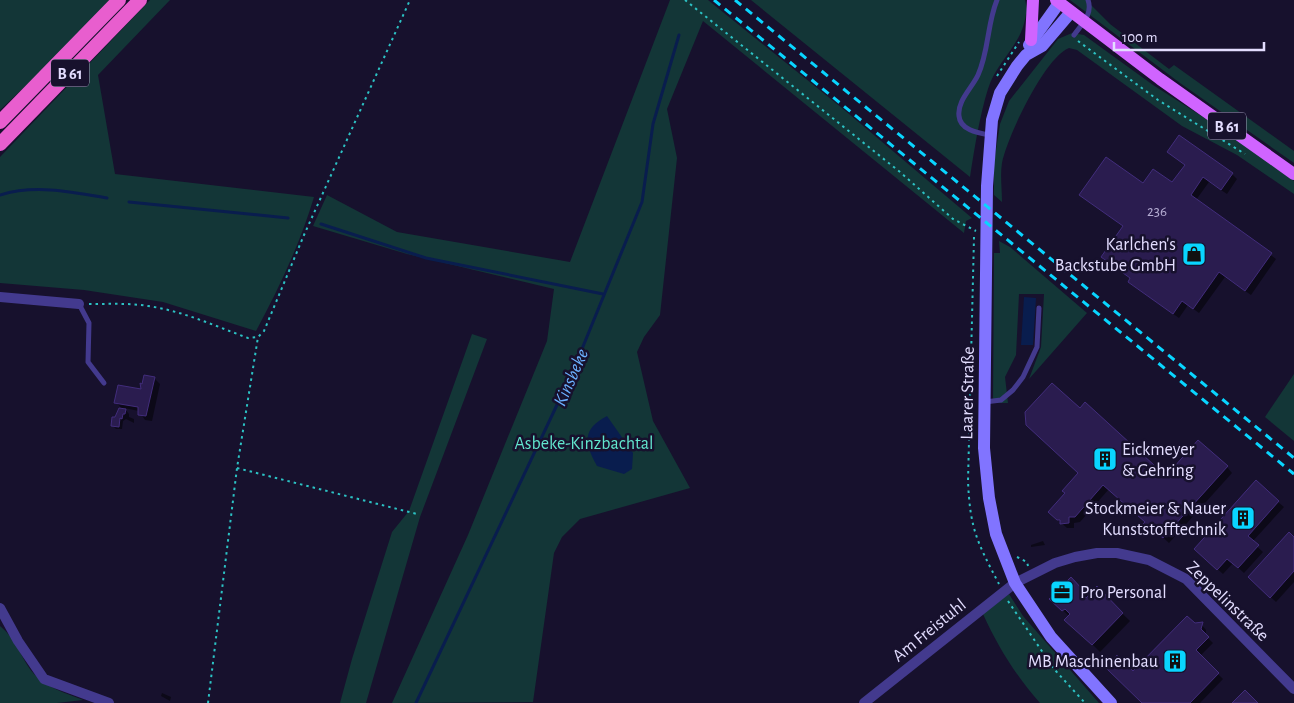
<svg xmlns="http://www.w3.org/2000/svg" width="1294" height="703" viewBox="0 0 1294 703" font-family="'Alegreya Sans',sans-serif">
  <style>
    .green { fill: #133637 }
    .water { fill: #091d4e }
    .shadow { fill: #0007 }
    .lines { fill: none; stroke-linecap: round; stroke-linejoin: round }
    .stream { stroke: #091d4e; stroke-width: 3 }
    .building { fill: #2a1c4f; stroke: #422d7c }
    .path { stroke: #2cc2c4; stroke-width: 2; stroke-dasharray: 2.5 4; stroke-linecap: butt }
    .service { stroke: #433a8e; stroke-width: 5 }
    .minor { stroke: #433a8e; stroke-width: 10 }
    .secondary { stroke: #8174ff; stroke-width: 12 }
    .primary { stroke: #d064ff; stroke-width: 12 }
    .trunk { stroke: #e85ece; stroke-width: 14 }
    .rail { stroke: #09d5ff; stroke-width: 3; stroke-dasharray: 8 6; stroke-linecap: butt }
    .labels { text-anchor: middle; stroke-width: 5; stroke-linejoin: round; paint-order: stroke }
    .number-label { font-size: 15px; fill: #b5add3 }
    .shield { fill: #17112d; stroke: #a6a0c0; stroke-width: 1 }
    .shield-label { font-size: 16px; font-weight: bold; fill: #e3ddff }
    .poi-label { font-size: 18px; fill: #e3ddff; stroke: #17112d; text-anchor: end }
    .street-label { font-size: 18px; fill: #e3ddff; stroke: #17112d }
    .park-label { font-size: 18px; fill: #62e6ce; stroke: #17112d }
    .water-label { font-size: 19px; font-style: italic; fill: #6bb0ff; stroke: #17112d }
  </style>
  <rect width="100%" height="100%" fill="#17112d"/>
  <g class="green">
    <path d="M 0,0 L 110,0 L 36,76 L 0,110 Z"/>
    <path d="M 150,0 L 170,0 L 98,75 L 115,174 L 314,197 C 300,244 279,288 256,331 L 163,302 L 84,290 L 0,283 L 0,157 Z"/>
    <path d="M 670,0 L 708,0 L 842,108 L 972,218 L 966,221 L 964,233 L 703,21 L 667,109 L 677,158 L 660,315 L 644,337 L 637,352 L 653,421 L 690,488 L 580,519 L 562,537 L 554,553 L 533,702 L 392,703 L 468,535 L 547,341 L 554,289 L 407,254 L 313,226 L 327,195 L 397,232 L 570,262 Z"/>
    <path d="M 751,0 L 1025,0 L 1028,13 L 1026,14 C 1022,46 997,60 988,89 C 980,114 974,150 970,177 Z"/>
    <path d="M 1070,0 L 1086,0 L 1110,24 L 1169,69 L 1174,65 L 1294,151 L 1294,163 L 1180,83 Z"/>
    <path d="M 1072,33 L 1084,35 L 1153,85 L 1214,124 L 1294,181 L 1294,194 L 1237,155 L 1182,126 L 1077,50 L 1069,48 C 1045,57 1007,137 1002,163 C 1000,175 1002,189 1002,202 L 994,195 L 994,163 L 1000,124 L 1009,101 L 1058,39 Z"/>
    <path d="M 999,241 L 1010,247 L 1087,313 L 1029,379 L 1041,347 L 1044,294 L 1019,294 L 1016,355 L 1005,377 L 1008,403 L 993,403 L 994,253 L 1000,253 Z"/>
    <path d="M 472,334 L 487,339 L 420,517 L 366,703 L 340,703 L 352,659 L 392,532 L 409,511 Z"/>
    <path d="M 1294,374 L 1294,441 L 1265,417 Z"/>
    <path d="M 1009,594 L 1023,616 L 1099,703 L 1040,703 C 1016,676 998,647 983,614 Z"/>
    <path d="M 0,626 C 19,642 20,658 34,674 C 47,688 66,693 83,700 L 57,703 L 0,703 Z"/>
  </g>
  <g class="water">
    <path d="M 1024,297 L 1036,298 L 1033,345 L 1021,345 Z"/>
    <path d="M 607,416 L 633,453 L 632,469 L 624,474 L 597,466 C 584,443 582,429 607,416 Z"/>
  </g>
  <g class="shadow">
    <path d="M 1186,166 L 1232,174 L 1237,179 L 1227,194 L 1209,182 L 1196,200 L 1276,259 L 1251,295 L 1225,277 L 1199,313 L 1188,305 L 1179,318 L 1135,287 L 1129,282 L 1131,279 L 1103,257 L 1124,227 L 1081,195 L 1143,185 L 1173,184 Z"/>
    <path d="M 144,377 L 154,378 L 160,384 L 152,421 L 145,420 L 139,411 L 124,408 L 129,414 L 129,417 L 134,419 L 134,423 L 126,419 L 123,421 L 122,429 L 116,429 L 112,425 L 123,410 L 116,402 L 143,391 L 141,386 Z"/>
    <path d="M 1080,410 L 1166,478 L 1227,467 L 1232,473 L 1169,543 L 1156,531 L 1152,535 L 1143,526 L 1146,522 L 1109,489 L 1080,522 L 1074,523 L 1074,528 L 1067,528 L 1049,512 L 1066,493 L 1079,473 Z"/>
    <path d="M 1278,502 L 1284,507 L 1252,542 L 1263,552 L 1244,573 L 1233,563 L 1223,574 L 1201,554 Z"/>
    <path d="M 1294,539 L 1294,582 L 1276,602 L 1255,583 Z"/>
    <path d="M 1043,541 L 1045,545 L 1031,547 L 1031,545 Z"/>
    <path d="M 1071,579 L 1089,597 L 1097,589 L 1130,621 L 1100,652 L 1067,619 L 1069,616 L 1051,599 Z"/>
    <path d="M 1194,624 L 1201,624 L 1206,630 L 1206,636 L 1213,643 L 1200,656 L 1223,679 L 1200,703 L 1144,703 L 1133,672 L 1136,670 L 1133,666 L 1136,664 L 1139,667 Z"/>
    <path d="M 162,693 L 171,697 L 170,701 L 161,696 Z"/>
  </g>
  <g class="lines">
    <g class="stream">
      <path d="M 0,195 C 35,184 73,192 107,198"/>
      <path d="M 129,202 L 288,218"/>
      <path d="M 321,224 L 426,258 L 603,294"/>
      <path d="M 416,703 L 573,371 L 642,202 L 653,124 L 679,35"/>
    </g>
  </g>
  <g class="building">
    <path d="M 1179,135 L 1233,173 L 1221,190 L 1203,177 L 1191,195 L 1272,253 L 1245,291 L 1219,272 L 1193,309 L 1182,301 L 1173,314 L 1128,282 L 1130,278 L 1101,257 L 1123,226 L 1079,195 L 1106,157 L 1143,183 L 1153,169 L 1172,182 L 1185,165 L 1167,152 Z"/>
    <path d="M 144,375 L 155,377 L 146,416 L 138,415 L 138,407 L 114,403 L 118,385 L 141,389 L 140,383 L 142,384 Z"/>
    <path d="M 1052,383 L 1080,408 L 1085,402 L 1166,476 L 1198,440 L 1228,466 L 1163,538 L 1150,527 L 1146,531 L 1141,526 L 1145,522 L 1103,485 L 1075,517 L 1069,517 L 1069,523 L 1060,524 L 1060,520 L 1057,520 L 1048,512 L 1065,493 L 1062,491 L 1078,473 L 1026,425 L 1025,412 Z"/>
    <path d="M 119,408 L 126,409 L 125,414 L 123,414 L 122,419 L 120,418 L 119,427 L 111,426 L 112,417 L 115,417 Z"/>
    <path d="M 1256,480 L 1279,501 L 1248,536 L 1259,545 L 1238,568 L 1227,559 L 1217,570 L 1194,549 Z"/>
    <path d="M 1289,532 L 1294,537 L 1294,571 L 1270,598 L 1248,577 Z"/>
    <path d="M 1071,577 L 1083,590 L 1081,592 L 1086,598 L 1097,586 L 1123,613 L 1092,645 L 1064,620 L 1070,614 L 1065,609 L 1062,611 L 1049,599 Z"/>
    <path d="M 1187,616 L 1195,623 L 1203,622 L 1201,629 L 1209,637 L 1196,650 L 1219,673 L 1190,703 L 1142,703 L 1105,667 L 1117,655 L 1133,671 Z"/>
    <path d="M 1245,690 L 1258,703 L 1232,703 Z"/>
  </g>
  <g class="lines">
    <g class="path">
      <path d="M 685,0 L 900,172 L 953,219 L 976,231"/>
      <path d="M 1078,41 L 1158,100 L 1245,154"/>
      <path d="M 997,76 L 1019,42"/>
      <path d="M 974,237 L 968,481 C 970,529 977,542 999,584"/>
      <path d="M 89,304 C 109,304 129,303 148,306 C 183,311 215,326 248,338 L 258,337 L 264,331 L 304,235 L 410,0"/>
      <path d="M 237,468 L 417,514"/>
      <path d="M 1017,557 L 1027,562 L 1028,566"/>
      <path d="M 1008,601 L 1054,669 L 1085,703"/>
      <path d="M 208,703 L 237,468 L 258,337"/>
    </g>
    <g class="service">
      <path d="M 1074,35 C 1082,24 1093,14 1088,0"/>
      <path d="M 989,135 C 978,133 960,130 959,116 C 957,101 972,88 978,75 C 989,51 987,24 997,0"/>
      <path d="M 79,304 L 89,323 L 88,362 L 104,383"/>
      <path d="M 985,402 L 1001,400 L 1013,390 L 1023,377 L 1037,347 L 1039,308"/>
    </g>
    <g class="minor">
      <path d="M 0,297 L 79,304"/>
      <path d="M 0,608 L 18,641 L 44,679 L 109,703"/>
      <path d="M 864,703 L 1015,583 L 1055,563 L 1075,557 L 1097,553 L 1117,553 L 1149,560 L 1186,579 L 1294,689"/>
    </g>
    <g class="secondary">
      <path d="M 1071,12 L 1042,46 L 1026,55 L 1017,66 L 1000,93 L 992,120 L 987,186 L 984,448 L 989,498 L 996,534 L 1015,583 L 1051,637 L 1111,703"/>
      <path d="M 1029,45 L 1059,3"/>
    </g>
    <g class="primary">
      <path d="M 1056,0 L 1160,79 L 1294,174"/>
      <path d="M 1031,40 L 1033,0"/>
    </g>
    <g class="trunk">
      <path d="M 0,122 L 119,0"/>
      <path d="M 0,144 L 140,0"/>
    </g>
    <g class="rail">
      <path d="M 714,0 L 1294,474"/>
      <path d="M 735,0 L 1294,458"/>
    </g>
  </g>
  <defs>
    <g id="shop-square" transform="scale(1.25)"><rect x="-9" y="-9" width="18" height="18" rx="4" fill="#09d5ff" stroke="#17112d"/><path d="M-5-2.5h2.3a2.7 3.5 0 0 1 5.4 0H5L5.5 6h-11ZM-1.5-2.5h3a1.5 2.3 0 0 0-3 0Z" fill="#111"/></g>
    <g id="building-square" transform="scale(1.25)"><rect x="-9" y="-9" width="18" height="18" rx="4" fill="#09d5ff" stroke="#17112d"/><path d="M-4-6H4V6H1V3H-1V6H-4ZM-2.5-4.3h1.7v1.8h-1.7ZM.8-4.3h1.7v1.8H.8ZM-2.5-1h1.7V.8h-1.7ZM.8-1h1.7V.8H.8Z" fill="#111"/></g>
    <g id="office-square" transform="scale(1.25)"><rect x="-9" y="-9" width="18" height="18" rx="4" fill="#09d5ff" stroke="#17112d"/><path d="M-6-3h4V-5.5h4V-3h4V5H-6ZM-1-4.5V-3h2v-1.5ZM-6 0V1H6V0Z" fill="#111"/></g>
  </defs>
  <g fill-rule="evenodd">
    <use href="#shop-square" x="1194" y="254"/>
    <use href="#building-square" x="1105" y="459"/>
    <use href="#building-square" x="1243" y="518"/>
    <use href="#office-square" x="1062" y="592"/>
    <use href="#building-square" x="1175" y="661"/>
  </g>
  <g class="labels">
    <g class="number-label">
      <text x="1157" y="216">236</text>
    </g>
    <g class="shield">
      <rect x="51" y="59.5" width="38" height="27" rx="4"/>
      <rect x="1208" y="112.5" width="38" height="27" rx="4"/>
    </g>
    <g class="shield-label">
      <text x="70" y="79">B 61</text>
      <text x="1227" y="132">B 61</text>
    </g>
    <g class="poi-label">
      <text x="1176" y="250">Karlchen's<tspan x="1176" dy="21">Backstube GmbH</tspan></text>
      <text x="1122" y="455" text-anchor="start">Eickmeyer<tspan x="1122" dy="21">&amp; Gehring</tspan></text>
      <text x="1226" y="514">Stockmeier &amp; Nauer<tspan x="1226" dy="21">Kunststofftechnik</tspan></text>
      <text x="1080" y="598" text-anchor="start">Pro Personal</text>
      <text x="1158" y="667">MB Maschinenbau</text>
    </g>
    <g class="street-label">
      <text transform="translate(967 393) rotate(-89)" y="6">Laarer Straße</text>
      <text transform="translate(1228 601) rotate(44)" y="6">Zeppelinstraße</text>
      <text transform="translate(929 630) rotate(-39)" y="6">Am Freistuhl</text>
    </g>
    <g class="park-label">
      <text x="584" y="449">Asbeke-Kinzbachtal</text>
    </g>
    <g class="water-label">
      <text transform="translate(570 377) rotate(-66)" y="7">Kinsbeke</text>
    </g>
  </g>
  <path d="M1114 42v8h150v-8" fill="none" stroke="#e3ddff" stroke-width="2.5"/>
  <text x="1122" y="42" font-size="15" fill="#e3ddff" stroke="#17112d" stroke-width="4" paint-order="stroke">100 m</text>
</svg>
